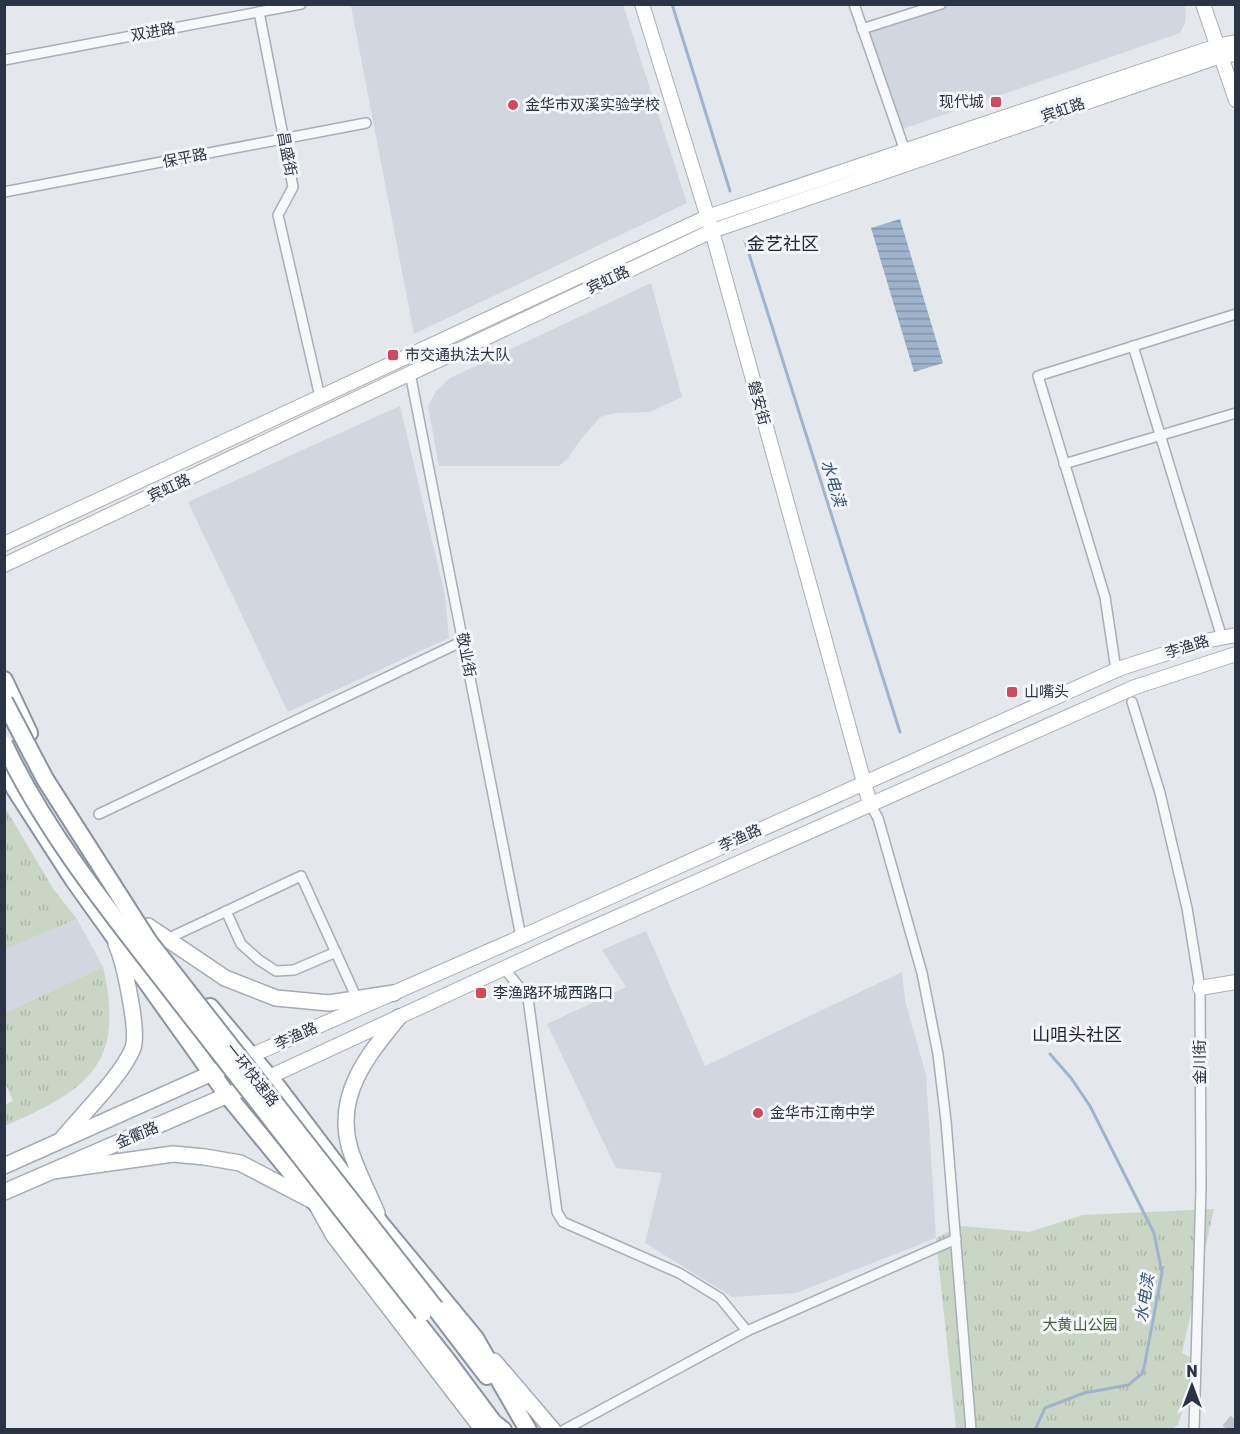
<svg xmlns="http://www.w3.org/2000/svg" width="1240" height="1434" viewBox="0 0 1240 1434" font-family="Rubik,'Noto Sans SC',sans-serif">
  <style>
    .built { fill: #d2d6de }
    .grass { fill: url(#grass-tufts) }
    .water { fill: url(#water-rules) }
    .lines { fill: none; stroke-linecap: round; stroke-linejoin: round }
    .stream { stroke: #9fb4cc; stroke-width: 3 }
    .secondary-tunnel { stroke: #bfc3cb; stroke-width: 14; stroke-dasharray: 14 7; stroke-linecap: butt }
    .street-casing { stroke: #a9aeb7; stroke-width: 12 }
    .secondary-casing { stroke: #a9aeb7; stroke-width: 16 }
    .primary-casing { stroke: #a3abb8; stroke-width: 18 }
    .highway-casing { stroke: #8b94a3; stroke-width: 20 }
    .street { stroke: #f7f8fa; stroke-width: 9 }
    .secondary { stroke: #fff; stroke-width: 14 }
    .primary { stroke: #fff; stroke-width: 15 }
    .highway { stroke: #fff; stroke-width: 16 }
    .highway-bridge-casing { stroke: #8b94a3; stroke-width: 20; stroke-linecap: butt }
    .highway-bridge { stroke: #fff; stroke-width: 16 }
    .poi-dot { fill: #d1495b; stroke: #f4f6f9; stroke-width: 2 }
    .labels { text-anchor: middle; stroke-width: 6; stroke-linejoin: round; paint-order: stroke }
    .street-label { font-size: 15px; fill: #2b3445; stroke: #f4f6f9 }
    .poi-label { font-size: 15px; fill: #2b3445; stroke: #f4f6f9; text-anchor: start }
    .park-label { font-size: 15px; fill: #3f6138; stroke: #f4f6f9 }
    .water-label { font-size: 16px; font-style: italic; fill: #34527a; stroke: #f4f6f9 }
    .quarter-label { font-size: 18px; fill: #1d2536; stroke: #f4f6f9 }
  </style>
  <defs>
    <pattern id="grass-tufts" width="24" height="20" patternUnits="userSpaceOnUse" patternTransform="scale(1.5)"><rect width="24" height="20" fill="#c9d6c5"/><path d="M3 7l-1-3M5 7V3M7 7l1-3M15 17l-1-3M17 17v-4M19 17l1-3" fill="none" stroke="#adb8ab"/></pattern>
    <pattern id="water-rules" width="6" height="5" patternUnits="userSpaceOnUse" patternTransform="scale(1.5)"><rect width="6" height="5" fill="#9fb4cc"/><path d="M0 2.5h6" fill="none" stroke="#8293a7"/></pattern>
  </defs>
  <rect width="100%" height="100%" fill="#e4e7ec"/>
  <g class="built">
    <path d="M 361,4 L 623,5 L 687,203 L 414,334 L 351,6 Z"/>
    <path d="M 1184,4 L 1186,12 L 1185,23 L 1180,33 L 894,132 L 864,22 L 918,5 Z"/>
    <path d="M 651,283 L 682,397 L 650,412 L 614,413 L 600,417 L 578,443 L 569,457 L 559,466 L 439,466 L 428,406 L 436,391 L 450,378 Z"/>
    <path d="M 400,406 L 445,595 L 449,638 L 288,712 L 188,502 Z"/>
    <path d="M 77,919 L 103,967 L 5,1013 L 4,949 Z"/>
    <path d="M 646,931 L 705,1066 L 902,972 L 905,1000 L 926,1075 L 936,1238 L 796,1293 L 732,1297 L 645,1243 L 662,1173 L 616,1168 L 547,1024 L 626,987 L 602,950 Z"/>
  </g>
  <g class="grass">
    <path d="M 4,806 L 54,890 L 77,919 L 5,949 Z"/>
    <path d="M 103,967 C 126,1065 87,1090 5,1126 L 5,1105 L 13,1101 L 5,1082 L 5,1013 Z"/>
    <path d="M 1214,1209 L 1182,1353 L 1197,1361 L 1178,1425 L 1170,1430 L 956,1429 L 936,1238 L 961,1226 L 1029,1232 L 1083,1215 Z"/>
  </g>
  <path class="water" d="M 900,219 L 943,363 L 914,372 L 871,228 Z"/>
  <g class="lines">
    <g class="stream">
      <path d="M 672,4 L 730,191"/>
      <path d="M 745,241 L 900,732"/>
      <path d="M 1035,1430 L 1045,1408 L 1084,1393 L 1128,1385 L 1143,1373 L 1162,1273 L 1154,1233 L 1090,1106 L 1071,1078 L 1050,1054"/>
    </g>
    <path class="secondary-tunnel" d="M 1228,1430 L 1236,1420"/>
    <g class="street-casing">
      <g id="street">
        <path d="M 854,4 L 905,151"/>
        <path d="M 259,12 L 293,187 L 278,215 L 320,397"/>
        <path d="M 862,29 L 941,4"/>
        <path d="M 4,60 L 301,4"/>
        <path d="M 4,192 L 366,123"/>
        <path d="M 1133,346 L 1222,638"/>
        <path d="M 410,373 L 521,937"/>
        <path d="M 1064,464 L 1236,413"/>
        <path d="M 1116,670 L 1105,597 L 1038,376 L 1236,314"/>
        <path d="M 1132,702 L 1160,793 L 1187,908 L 1200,988 L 1201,1188 L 1194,1430"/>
        <path d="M 870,804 L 878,818 L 922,973 L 938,1054 L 946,1121 L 971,1430"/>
        <path d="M 99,814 L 463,641"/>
        <path d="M 226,911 L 241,944 L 259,960 L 276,971 L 294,970 L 336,952"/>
        <path d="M 167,939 L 301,876 L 358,1001"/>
        <path d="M 504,968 L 528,998 L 557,1212 L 563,1222 L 679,1273 L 720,1298 L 747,1331"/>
        <path d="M 564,1430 L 747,1331 L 956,1239"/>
      </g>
    </g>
    <g class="secondary-casing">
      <g id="secondary">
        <path d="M 642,4 L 712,231 L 870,804"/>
        <path d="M 1203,4 L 1236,100"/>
        <path d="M 4,544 L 707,217 L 1217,46 L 1236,42"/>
        <path d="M 4,565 L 712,231 L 1221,56 L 1236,54"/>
        <path d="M 1200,988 L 1236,982"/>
        <path d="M 250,1056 L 521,937 L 1121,668 L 1205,641 L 1236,635"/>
        <path d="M 269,1077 L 563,941 L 1135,687 L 1236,654"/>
      </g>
    </g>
    <g class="primary-casing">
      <g id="primary">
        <path d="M 148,926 L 225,978 L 276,998 L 329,1003 L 394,993"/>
        <path d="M 62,1139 C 82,1114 122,1076 133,1048 C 139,1031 124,961 116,944"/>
        <path d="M 4,1166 L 239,1061"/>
        <path d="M 53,1171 L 173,1154 L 205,1157 L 240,1163 L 315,1202 L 334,1236 L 483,1430"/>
        <path d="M 4,1192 L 258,1082"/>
        <path d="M 377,1213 C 368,1192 357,1171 350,1149 C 334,1095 368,1055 399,1017"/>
        <path d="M 494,1361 L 553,1430"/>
      </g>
    </g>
    <g class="highway-casing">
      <g id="highway">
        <path d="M 4,680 L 29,733"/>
        <path d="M 4,766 L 15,789 L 73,879 L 228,1096 L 315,1202 L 343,1229 L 446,1359 L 493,1422 L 503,1430"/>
        <path d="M 210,1007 L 279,1089 L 381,1224 L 475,1338 L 528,1430"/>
        <path d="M 435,1308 L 487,1376"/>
      </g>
    </g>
    <use href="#street" class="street"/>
    <use href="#secondary" class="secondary"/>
    <use href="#primary" class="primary"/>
    <use href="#highway" class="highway"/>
    <g class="highway-bridge-casing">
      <g id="highway-bridge">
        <path d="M 4,701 L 45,779 L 149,942 L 435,1308"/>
        <path d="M 4,744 C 48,838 120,924 183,1006 C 263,1108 342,1211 423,1313"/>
      </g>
    </g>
    <use href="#highway-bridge" class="highway-bridge"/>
  </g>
  <g class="poi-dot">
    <rect x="990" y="96" width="12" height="12" rx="3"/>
    <circle cx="513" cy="105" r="6"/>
    <rect x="387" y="349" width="12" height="12" rx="3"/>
    <rect x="1006" y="686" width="12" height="12" rx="3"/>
    <rect x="475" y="987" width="12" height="12" rx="3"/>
    <circle cx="758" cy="1113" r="6"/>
  </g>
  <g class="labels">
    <g class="street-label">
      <text transform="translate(153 32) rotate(-10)" y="5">双进路</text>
      <text transform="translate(1063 110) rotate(-19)" y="5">宾虹路</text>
      <text transform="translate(287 154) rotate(79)" y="5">昌盛街</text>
      <text transform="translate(185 158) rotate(-11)" y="5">保平路</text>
      <text transform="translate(608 280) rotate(-25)" y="5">宾虹路</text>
      <text transform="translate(759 403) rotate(75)" y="5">磐安街</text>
      <text transform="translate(169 488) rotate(-25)" y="5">宾虹路</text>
      <text transform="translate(1187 647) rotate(-17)" y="5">李渔路</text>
      <text transform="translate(466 655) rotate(79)" y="5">敬业街</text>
      <text transform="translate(740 838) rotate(-24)" y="5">李渔路</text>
      <text transform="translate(296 1036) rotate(-24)" y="5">李渔路</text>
      <text transform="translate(1200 1062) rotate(-90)" y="5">金川街</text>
      <text transform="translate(252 1075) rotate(52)" y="5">一环快速路</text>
      <text transform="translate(137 1135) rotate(-23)" y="5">金衢路</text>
    </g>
    <g class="poi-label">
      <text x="984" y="107" text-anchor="end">现代城</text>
      <text x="525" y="110">金华市双溪实验学校</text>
      <text x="405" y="360">市交通执法大队</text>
      <text x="1024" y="697">山嘴头</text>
      <text x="493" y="998">李渔路环城西路口</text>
      <text x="770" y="1118">金华市江南中学</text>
    </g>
    <g class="park-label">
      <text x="1080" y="1330">大黄山公园</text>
    </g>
    <g class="water-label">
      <text transform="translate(834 483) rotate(73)" y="6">水电渎</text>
      <text transform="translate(1144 1298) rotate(-81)" y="6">水电渎</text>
    </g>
    <g class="quarter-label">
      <text x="783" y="250">金艺社区</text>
      <text x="1077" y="1041">山咀头社区</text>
    </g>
  </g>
  <rect width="1240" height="1434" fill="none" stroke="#2b3445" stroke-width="12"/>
  <g transform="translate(1192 1386)" stroke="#f4f6f9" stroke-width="4.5" paint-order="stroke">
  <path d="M0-4.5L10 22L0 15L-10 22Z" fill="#2b3445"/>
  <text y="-9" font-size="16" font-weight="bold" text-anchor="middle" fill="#2b3445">N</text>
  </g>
</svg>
